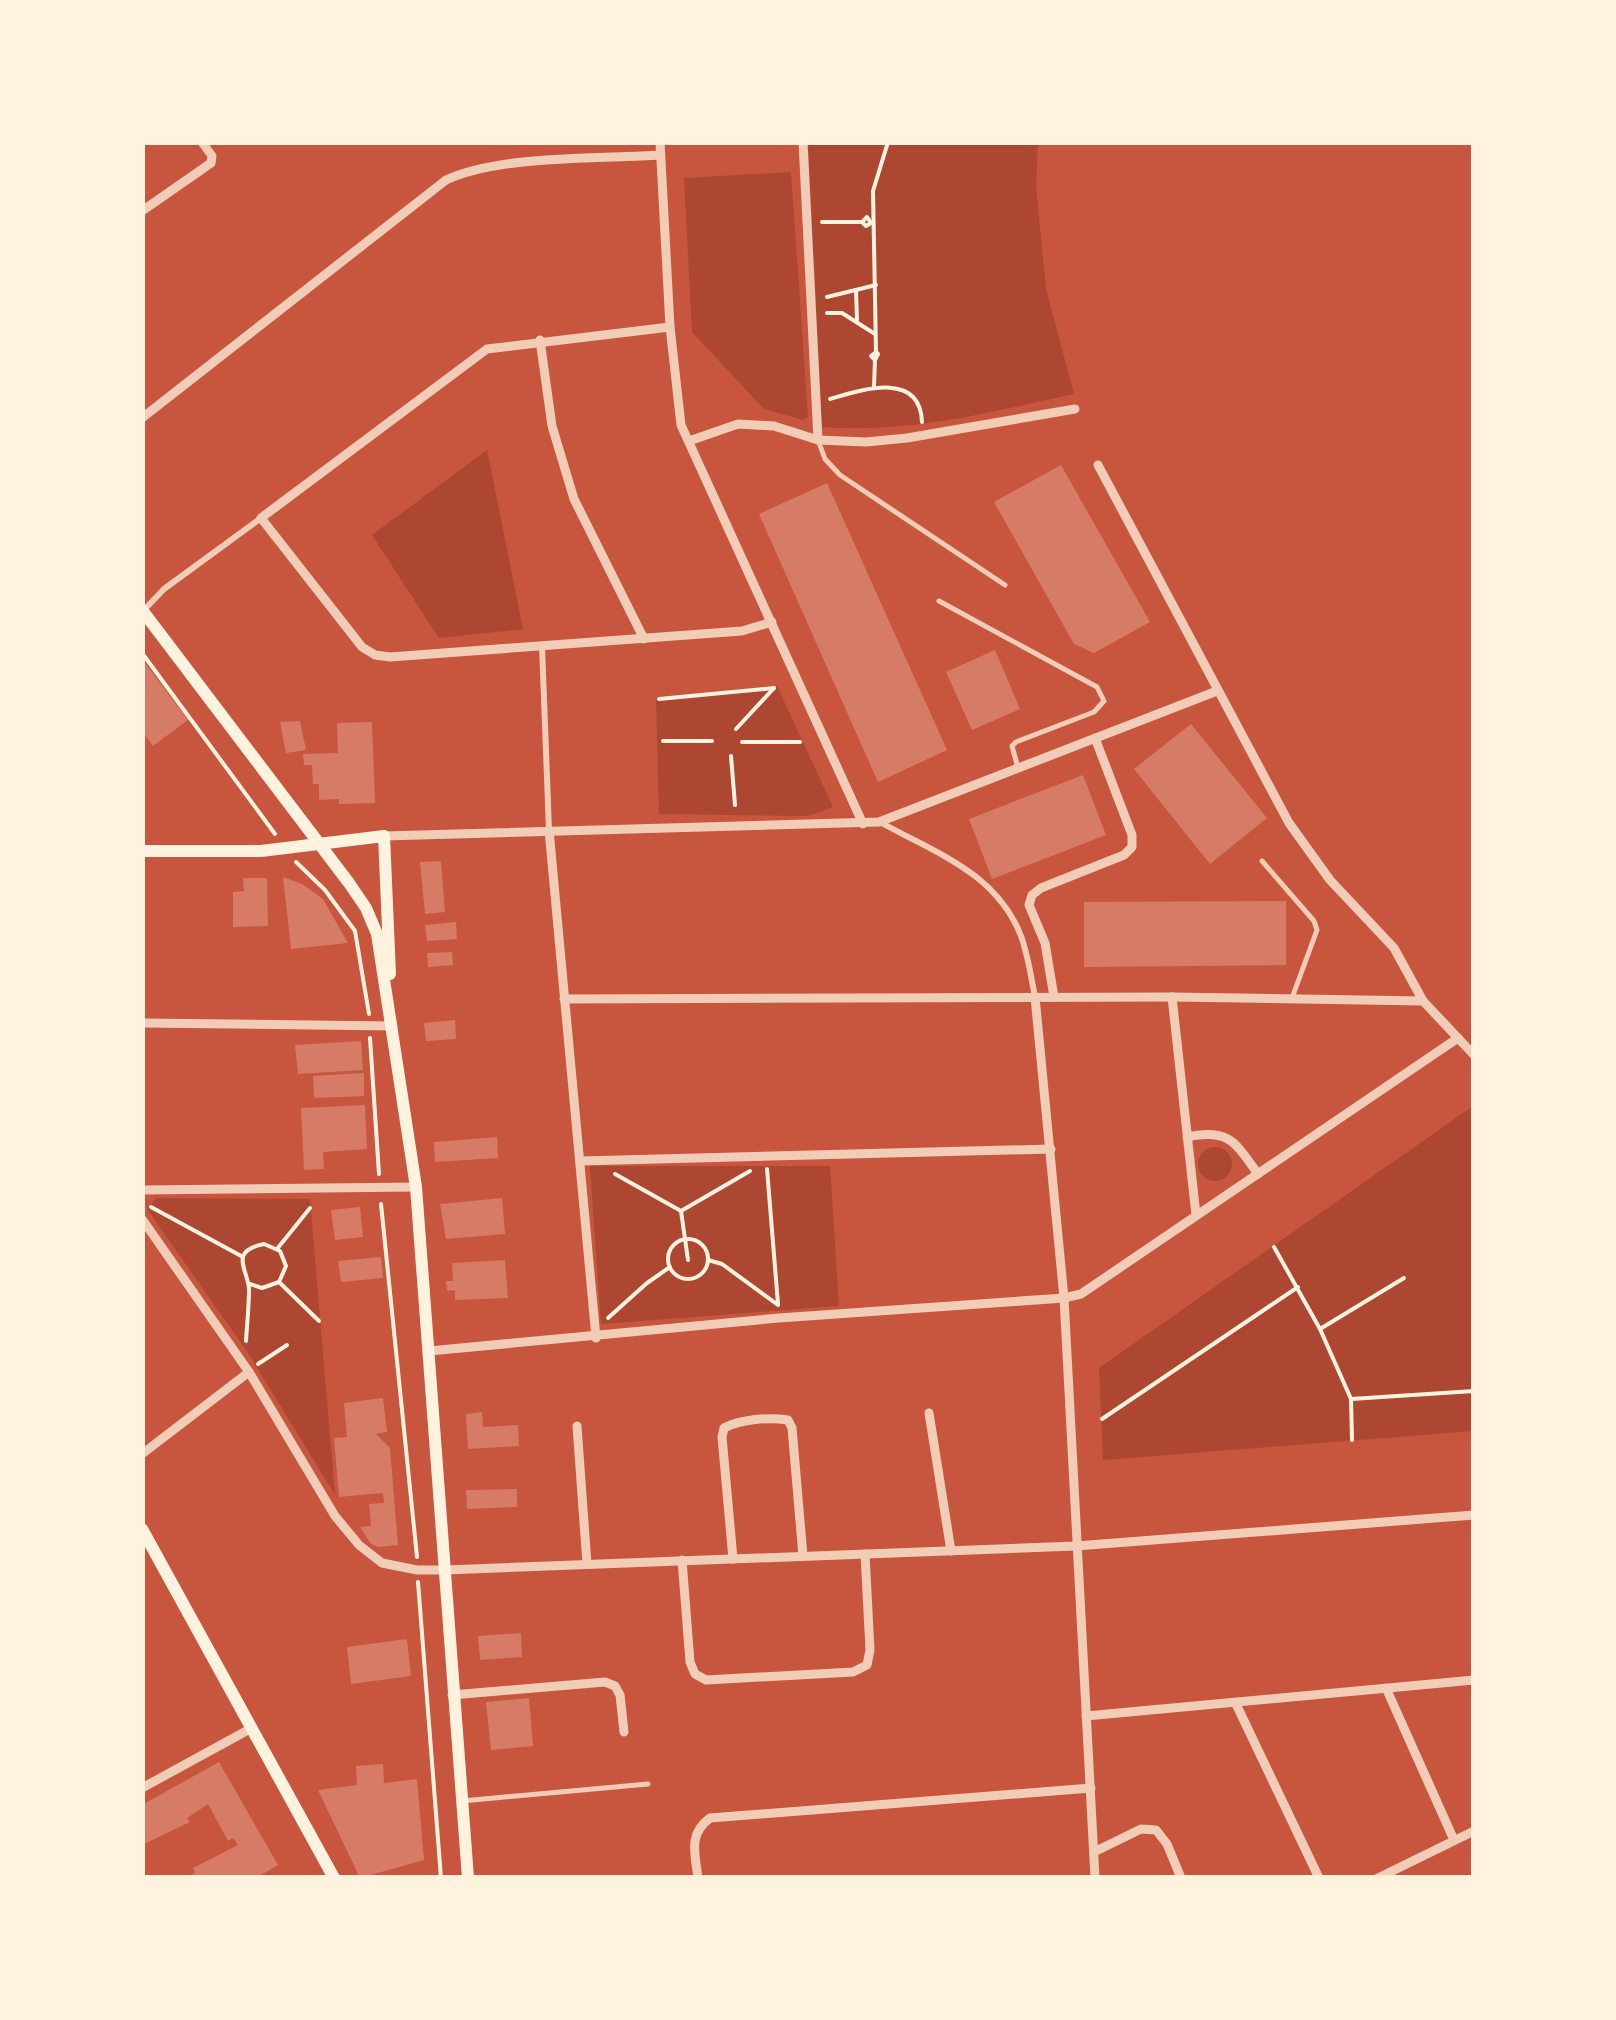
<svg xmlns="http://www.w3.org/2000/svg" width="1616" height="2020" viewBox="0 0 1616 2020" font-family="Commissioner,sans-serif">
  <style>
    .green { fill: #ae4732 }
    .building { fill: #d67c66 }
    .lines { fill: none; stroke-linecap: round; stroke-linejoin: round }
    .path { stroke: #fff3e0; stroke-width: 4 }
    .service { stroke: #f1ccb7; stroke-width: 5 }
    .pedestrian { stroke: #f1ccb7; stroke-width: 6 }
    .minor { stroke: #f1ccb7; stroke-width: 9 }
    .secondary { stroke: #fff3e0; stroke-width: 12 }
  </style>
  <rect width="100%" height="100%" fill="#c8553d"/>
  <g class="green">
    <path d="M 808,143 L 1038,143 L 1036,186 L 1046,289 L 1074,394 C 990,412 908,434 822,427 Z"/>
    <path d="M 791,172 L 808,417 L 803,420 L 764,409 L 692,332 L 684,178 Z"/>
    <path d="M 487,450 L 523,629 L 439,638 L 372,535 Z"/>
    <path d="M 777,686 L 833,807 L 808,816 L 659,814 L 656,698 Z"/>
    <path d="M 1473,1106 L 1473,1431 L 1103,1460 L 1099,1368 Z"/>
    <circle cx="1215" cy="1164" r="17"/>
    <path d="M 590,1166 L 830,1166 L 839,1306 L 601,1324 Z"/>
    <path d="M 156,1198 L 310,1199 L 335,1495 L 248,1353 L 147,1209 Z"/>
  </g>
  <g class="building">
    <path d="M 1061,465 L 1150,622 L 1094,653 L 1074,644 L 994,502 Z"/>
    <path d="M 827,483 L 947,750 L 878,782 L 759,514 Z"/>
    <path d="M 995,650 L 1020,709 L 972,730 L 946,672 Z"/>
    <path d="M 142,659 L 188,720 L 153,746 L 142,731 Z"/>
    <path d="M 300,721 L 306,750 L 286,753 L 280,722 Z"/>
    <path d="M 372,722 L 375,803 L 339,804 L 339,799 L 319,800 L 319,784 L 313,784 L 312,765 L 304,765 L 303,754 L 338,753 L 337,723 Z"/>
    <path d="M 1191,724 L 1267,818 L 1210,864 L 1134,769 Z"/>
    <path d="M 1083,775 L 1106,835 L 992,879 L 969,819 Z"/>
    <path d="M 441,861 L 445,912 L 425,914 L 420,862 Z"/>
    <path d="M 283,877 L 302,884 L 323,899 L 348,943 L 291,949 Z"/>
    <path d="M 243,878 L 267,878 L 268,926 L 233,927 L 233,892 L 244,891 Z"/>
    <path d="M 1286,901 L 1286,965 L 1084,967 L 1084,902 Z"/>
    <path d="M 456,922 L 457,939 L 427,941 L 425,925 Z"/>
    <path d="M 452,952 L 453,965 L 428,967 L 427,953 Z"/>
    <path d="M 455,1020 L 456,1039 L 426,1041 L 424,1023 Z"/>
    <path d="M 361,1041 L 363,1070 L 298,1074 L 295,1045 Z"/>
    <path d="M 364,1073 L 364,1096 L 314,1098 L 313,1076 Z"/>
    <path d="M 365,1105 L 367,1149 L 323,1152 L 324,1169 L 304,1170 L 301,1108 Z"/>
    <path d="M 497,1137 L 498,1158 L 435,1162 L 434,1142 Z"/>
    <path d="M 502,1198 L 505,1234 L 446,1239 L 440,1204 Z"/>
    <path d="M 360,1207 L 363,1237 L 335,1240 L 331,1210 Z"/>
    <path d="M 381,1257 L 383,1278 L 341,1282 L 338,1261 Z"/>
    <path d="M 505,1260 L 508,1298 L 455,1300 L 455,1290 L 447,1291 L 446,1281 L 453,1281 L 452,1263 Z"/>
    <path d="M 383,1398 L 387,1432 L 376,1434 L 390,1448 L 398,1545 L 379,1547 L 371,1544 L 360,1527 L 371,1526 L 369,1504 L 384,1503 L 383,1493 L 339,1497 L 334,1438 L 347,1437 L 344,1403 Z"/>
    <path d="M 482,1412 L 483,1427 L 518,1425 L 519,1446 L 468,1449 L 466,1414 Z"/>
    <path d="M 517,1489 L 517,1507 L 467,1509 L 466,1490 Z"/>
    <path d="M 521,1633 L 522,1657 L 480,1660 L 478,1636 Z"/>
    <path d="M 407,1639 L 411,1676 L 351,1684 L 347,1647 Z"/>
    <path d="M 529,1698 L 533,1746 L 491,1750 L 486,1702 Z"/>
    <path d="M 219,1762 L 278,1865 L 256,1878 L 188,1878 L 195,1873 L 193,1868 L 238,1845 L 233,1838 L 228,1841 L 208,1804 L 187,1818 L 190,1822 L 142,1845 L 142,1805 Z"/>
    <path d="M 383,1764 L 384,1783 L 417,1779 L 424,1860 L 360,1878 L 318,1790 L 357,1785 L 356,1766 Z"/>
  </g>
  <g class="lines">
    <g class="path">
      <path d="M 867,217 L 871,223 L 866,226 L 862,222 Z"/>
      <path d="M 822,222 L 862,222"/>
      <path d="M 856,290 L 857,320"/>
      <path d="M 827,297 L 876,285"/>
      <path d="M 827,313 L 842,313 L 875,334"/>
      <path d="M 876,352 L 873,191 L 888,142"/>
      <path d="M 874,386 L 875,360 L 871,356 L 876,352 L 878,354 L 875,360"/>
      <path d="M 830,399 C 861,390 920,370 922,422"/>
      <path d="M 142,653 L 275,834"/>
      <path d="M 659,699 L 774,688"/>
      <path d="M 736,729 L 774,688"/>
      <path d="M 663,741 L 712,741"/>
      <path d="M 742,742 L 800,742"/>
      <path d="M 731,756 L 735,805"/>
      <path d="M 296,862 L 325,890 L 355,931 L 369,1014"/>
      <path d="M 370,1038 L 379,1174"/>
      <path d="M 767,1169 L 778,1304"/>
      <path d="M 615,1174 L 681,1211"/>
      <path d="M 381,1204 L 417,1557"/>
      <path d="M 151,1207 L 243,1257"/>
      <path d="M 681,1211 L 750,1171"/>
      <path d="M 681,1211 L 688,1260"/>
      <circle cx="688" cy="1259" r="20"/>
      <path d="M 1274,1247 L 1320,1329 L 1351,1399 L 1352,1440"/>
      <path d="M 277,1249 L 310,1208"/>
      <path d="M 708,1260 L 722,1264 L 778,1305"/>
      <path d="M 279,1282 L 319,1321"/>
      <path d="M 608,1318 L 647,1283 L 670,1267"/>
      <path d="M 1320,1329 L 1404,1278"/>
      <path d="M 246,1341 C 247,1324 249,1306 249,1289 C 248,1270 228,1251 264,1244 L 280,1251 L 286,1266 L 279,1282 L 262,1288 L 250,1284"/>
      <path d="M 258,1364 L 287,1345"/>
      <path d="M 1351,1399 L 1474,1391"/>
      <path d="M 1102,1419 L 1298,1287"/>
      <path d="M 418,1582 L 441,1878"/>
    </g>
    <g class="service">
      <path d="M 818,440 L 825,459 L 840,475 L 1005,585"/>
      <path d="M 939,601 L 1097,687 L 1104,701 L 1094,712 L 1016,742 L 1012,746 L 1018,768"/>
      <path d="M 1262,861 L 1314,921 L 1317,930 L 1292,998"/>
      <path d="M 462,1801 L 648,1784"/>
    </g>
    <g class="pedestrian">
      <path d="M 144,610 L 164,589 L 261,518"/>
      <path d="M 542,646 L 549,830"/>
      <path d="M 880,822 C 935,853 996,872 1021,936 C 1028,955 1031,977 1035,997"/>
    </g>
    <g class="minor">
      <path d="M 660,142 L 670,327 L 681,425 L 863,824"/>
      <path d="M 803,142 L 818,440"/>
      <path d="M 142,211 L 211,163 L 212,156 L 202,142"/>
      <path d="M 670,327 L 487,349 L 261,518 L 362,647 L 375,655 L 390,657 L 742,631 L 772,622"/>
      <path d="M 540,340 L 552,426 L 574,499 L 644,639"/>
      <path d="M 142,418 L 446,180 C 500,155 598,159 660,155"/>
      <path d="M 689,441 L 738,424 L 774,426 L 818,440 L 866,442 L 907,438 L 1075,409"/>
      <path d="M 1098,465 L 1289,823 L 1330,880 L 1394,948 L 1423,1001 L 1474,1055"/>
      <path d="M 549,830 L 596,1338"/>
      <path d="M 384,836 L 879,822 L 1217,691"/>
      <path d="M 1035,997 L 1064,1298 L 1095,1878"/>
      <path d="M 1054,997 L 1045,943 L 1029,905 L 1032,895 L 1041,888 L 1124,855 L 1132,847 L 1132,835 L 1095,738"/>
      <path d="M 1172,997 L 1196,1215"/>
      <path d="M 564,999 L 1172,997 L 1423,1001"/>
      <path d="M 142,1023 L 393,1026"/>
      <path d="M 1187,1137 C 1229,1128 1235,1142 1258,1174"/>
      <path d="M 580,1161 L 1051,1149"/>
      <path d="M 142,1190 L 416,1187"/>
      <path d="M 142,1219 L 249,1372 L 335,1516 L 359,1545 L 382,1563 L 417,1570 L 445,1570 L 1076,1546 L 1474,1515"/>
      <path d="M 429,1351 L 779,1318 L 1064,1298 L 1081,1294 L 1458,1038"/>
      <path d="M 929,1413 L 951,1551"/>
      <path d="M 577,1426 L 587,1564"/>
      <path d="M 142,1454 L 249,1372"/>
      <path d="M 733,1559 L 722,1437 L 724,1428 C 741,1419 769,1417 788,1420 L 792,1428 L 803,1556"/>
      <path d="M 682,1560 L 690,1662 L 695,1674 L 706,1680 L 853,1672 L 867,1665 L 870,1650 L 865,1554"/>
      <path d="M 1386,1688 L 1454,1840"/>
      <path d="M 452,1695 L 605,1682 L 615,1686 L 620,1695 L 624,1732"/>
      <path d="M 1236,1704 L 1319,1878"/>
      <path d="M 1086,1716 L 1474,1680"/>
      <path d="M 142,1788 L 250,1729"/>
      <path d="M 1094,1852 L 1141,1829 L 1156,1830 L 1167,1844 L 1181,1878"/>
      <path d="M 698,1878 C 695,1854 688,1834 710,1818 L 1091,1788"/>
      <path d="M 1378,1878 L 1474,1831"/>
    </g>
    <g class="secondary">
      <path d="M 142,610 L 349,883 L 366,908 L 377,934 L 416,1187 L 468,1878"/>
      <path d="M 142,851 L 261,851 L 384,836 L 390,974"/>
      <path d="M 142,1529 L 334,1878"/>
    </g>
  </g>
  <rect width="1616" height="2020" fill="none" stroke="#fff3e0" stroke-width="290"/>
</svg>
